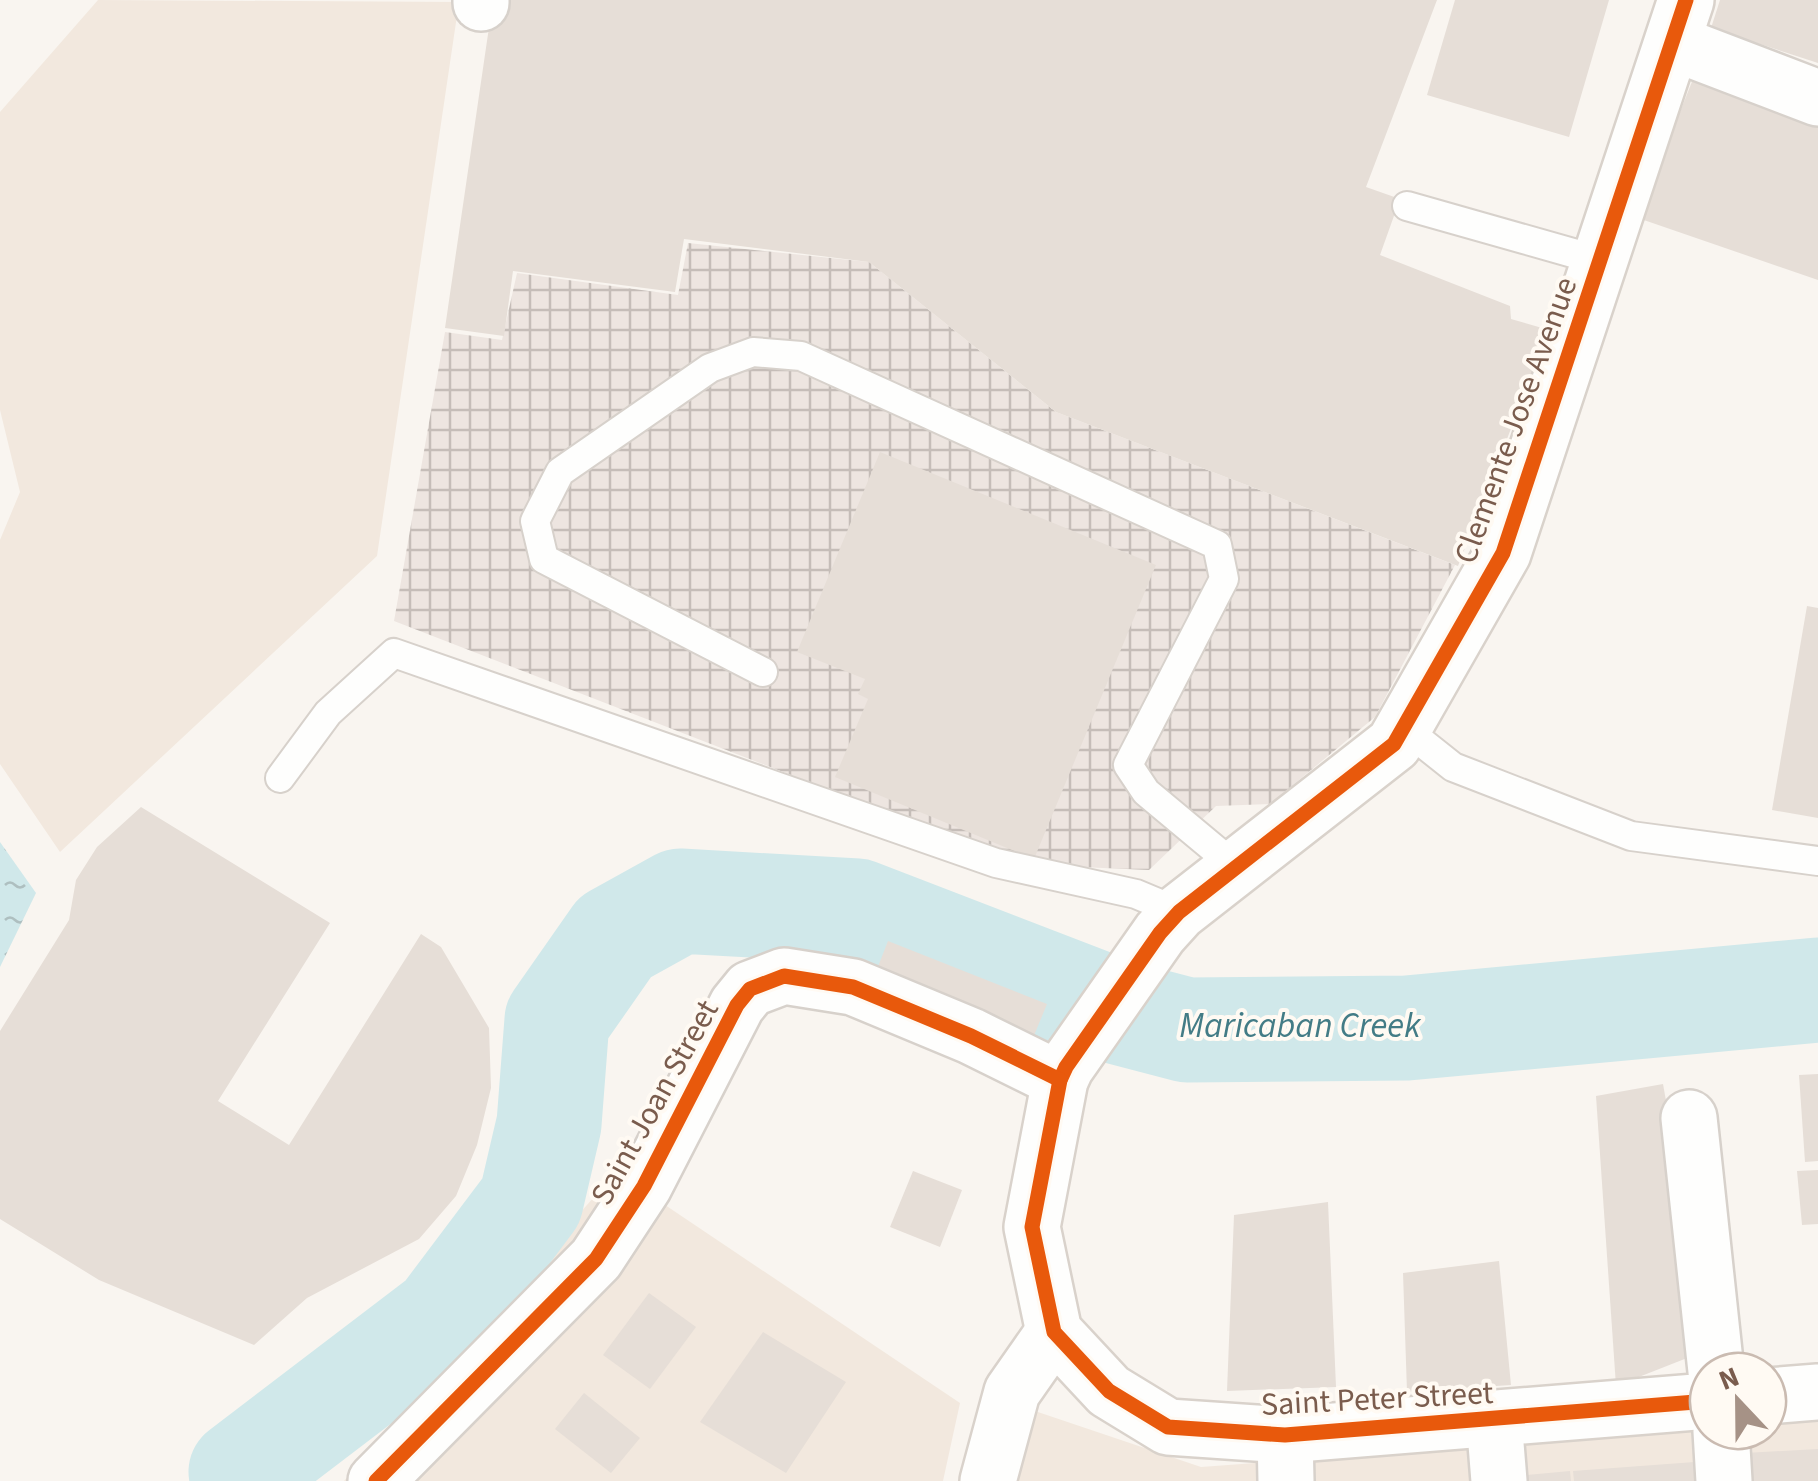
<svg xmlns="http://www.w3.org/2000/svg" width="1818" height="1481" viewBox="0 0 1818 1481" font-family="'Source Sans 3',sans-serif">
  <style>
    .residential { fill: #f2e8de }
    .industrial { fill: url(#industrial-grid) }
    .water { fill: url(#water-ripples) }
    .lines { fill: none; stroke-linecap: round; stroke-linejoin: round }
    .stream { stroke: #d0e8ea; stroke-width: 18 }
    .river { stroke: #d0e8ea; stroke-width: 105 }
    .building { fill: #e6ded7 }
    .lane-casing { stroke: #d7d1cb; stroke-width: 32 }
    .street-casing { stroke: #d7d1cb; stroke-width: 60 }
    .secondary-casing { stroke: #d9d2cb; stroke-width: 60 }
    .lane { stroke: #fefefd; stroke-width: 28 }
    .street { stroke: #fefefd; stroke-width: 55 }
    .secondary { stroke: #fefefd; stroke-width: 55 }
    .cycleway-casing { stroke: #fffaf3; stroke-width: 21 }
    .cycleway { stroke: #e8590c; stroke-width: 15 }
    .labels { text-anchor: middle; stroke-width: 8; stroke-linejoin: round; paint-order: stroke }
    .street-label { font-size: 32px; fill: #7a5c4d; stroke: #fffaf3 }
    .water-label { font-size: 35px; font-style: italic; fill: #437c86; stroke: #fffaf3 }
  </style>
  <defs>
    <pattern id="industrial-grid" width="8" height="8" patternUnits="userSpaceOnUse" patternTransform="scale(2.5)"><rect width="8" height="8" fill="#ede5e0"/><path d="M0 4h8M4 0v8" fill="none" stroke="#c5bdb8"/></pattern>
    <pattern id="water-ripples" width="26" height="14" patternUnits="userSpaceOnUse" patternTransform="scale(2.5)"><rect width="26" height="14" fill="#d0e8ea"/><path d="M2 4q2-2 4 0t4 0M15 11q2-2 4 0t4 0" fill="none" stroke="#aebfc0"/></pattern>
  </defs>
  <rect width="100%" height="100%" fill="#f9f5f0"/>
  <g class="residential">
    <path d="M 98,0 L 459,2 L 377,556 L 60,852 L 0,764 L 0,540 L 20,492 L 0,410 L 0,112 Z"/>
    <path d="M 616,1172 L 960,1403 L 943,1481 L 344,1481 Z"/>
    <path d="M 1026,1408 L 1201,1467 L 1708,1430 L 1768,1431 L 1768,1425 L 1818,1421 L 1818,1481 L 1006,1481 Z"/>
  </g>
  <path class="industrial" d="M 688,243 L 869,262 L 1056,412 L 1455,565 L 1375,717 L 1270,804 L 1216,806 L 1149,870 L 1035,865 L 832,791 L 394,621 L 445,332 L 502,340 L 517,273 L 678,295 Z"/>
  <path class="water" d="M 0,842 L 36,893 L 0,967 Z"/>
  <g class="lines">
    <path class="stream" d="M 224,1481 L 241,1472"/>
    <path class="river" d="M 241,1472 L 443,1318 L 531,1201 L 549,1124 L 557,1020 L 615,937 L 680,901 L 857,911 L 1122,1013 L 1187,1030 L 1407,1028 L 1818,990"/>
  </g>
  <g class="building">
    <path d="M 493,0 L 1437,0 L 1366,187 L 1400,199 L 1380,255 L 1510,306 L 1511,319 L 1549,330 L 1458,566 L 1056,412 L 869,262 L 684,239 L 675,292 L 513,271 L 504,336 L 445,328 Z"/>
    <path d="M 1455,0 L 1609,0 L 1569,137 L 1427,95 Z"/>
    <path d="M 1720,0 L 1818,0 L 1818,63 L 1711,28 Z"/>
    <path d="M 1695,74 L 1818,127 L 1818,280 L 1638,218 Z"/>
    <path d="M 880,452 L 1156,565 L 1034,859 L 835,777 L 868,699 L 858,694 L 865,679 L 797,652 Z"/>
    <path d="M 1807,606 L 1818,608 L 1818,818 L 1772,810 Z"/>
    <path d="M 141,807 L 330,923 L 218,1101 L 289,1145 L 421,934 L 441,947 L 489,1028 L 491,1088 L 477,1145 L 456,1196 L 419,1239 L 307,1298 L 254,1345 L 99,1280 L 0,1219 L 0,1031 L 69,920 L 76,880 L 97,847 Z"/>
    <path d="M 888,941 L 1047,1004 L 1028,1050 L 870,987 Z"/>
    <path d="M 1818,1074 L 1818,1161 L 1805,1162 L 1799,1075 Z"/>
    <path d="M 1663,1084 L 1710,1349 L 1616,1386 L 1596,1096 Z"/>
    <path d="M 1818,1170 L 1818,1224 L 1802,1225 L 1797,1171 Z"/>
    <path d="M 913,1171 L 962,1190 L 940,1247 L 890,1227 Z"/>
    <path d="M 1328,1202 L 1336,1387 L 1227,1391 L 1234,1215 Z"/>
    <path d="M 1499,1261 L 1511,1385 L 1407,1392 L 1403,1273 Z"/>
    <path d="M 649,1293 L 696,1327 L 650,1389 L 603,1355 Z"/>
    <path d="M 763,1332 L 846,1382 L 786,1473 L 700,1422 Z"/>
    <path d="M 584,1393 L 640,1438 L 611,1473 L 555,1429 Z"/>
    <path d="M 1818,1449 L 1818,1481 L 1747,1481 L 1745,1453 Z"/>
    <path d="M 1708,1461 L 1710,1481 L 1574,1481 L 1573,1471 Z"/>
    <path d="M 1570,1471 L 1571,1481 L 1516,1481 L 1516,1476 Z"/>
  </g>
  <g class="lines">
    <g class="lane-casing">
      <g id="lane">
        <path d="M 1407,206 L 1601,261"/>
        <path d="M 763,672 L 544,559 L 535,521 L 560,472 L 710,368 L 753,352 L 801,356 L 1217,545 L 1224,579 L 1128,765 L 1146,792 L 1236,867"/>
        <path d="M 1404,728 L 1453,767 L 1631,836 L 1818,861"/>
        <path d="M 280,778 L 328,713 L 394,653 L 996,863 L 1136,894 L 1179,912"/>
      </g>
    </g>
    <g class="street-casing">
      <g id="street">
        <path d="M 481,3 L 481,0"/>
        <path d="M 1674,43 L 1818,98"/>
        <path d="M 1689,1118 L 1716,1371"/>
        <path d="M 1494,1419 L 1499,1481"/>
        <path d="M 1721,1431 L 1724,1481"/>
        <path d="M 1285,1435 L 1286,1481"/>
        <path d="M 376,1481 L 596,1259 L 644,1186 L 737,1005 L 750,989 L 784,976 L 853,987 L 971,1036 L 1060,1080"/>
      </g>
    </g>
    <g class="secondary-casing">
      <g id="secondary">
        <path d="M 1686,0 L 1503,553 L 1394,744 L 1179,912 L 1160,933 L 1066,1067 L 1060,1080 L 1032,1227 L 1054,1332 L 1109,1391 L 1168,1427 L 1285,1435 L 1708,1401"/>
        <path d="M 1768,1396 L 1818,1392"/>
        <path d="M 988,1481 L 1012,1392 L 1054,1332"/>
      </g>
    </g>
    <use href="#lane" class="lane"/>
    <use href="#street" class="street"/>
    <use href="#secondary" class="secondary"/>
    <g class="cycleway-casing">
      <g id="cycleway">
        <path d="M 1686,0 L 1503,553 L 1394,744 L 1179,912 L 1160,933 L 1066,1067 L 1060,1080 L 1032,1227 L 1054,1332 L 1109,1391 L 1168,1427 L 1285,1435 L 1708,1401"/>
        <path d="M 376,1481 L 596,1259 L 644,1186 L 737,1005 L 750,989 L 784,976 L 853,987 L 971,1036 L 1060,1080"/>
      </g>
    </g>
    <use href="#cycleway" class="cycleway"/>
  </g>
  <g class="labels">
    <g class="street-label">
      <text transform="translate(1515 420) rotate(-70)" y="11">Clemente Jose Avenue</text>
      <text transform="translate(654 1102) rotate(-61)" y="11">Saint Joan Street</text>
      <text transform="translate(1377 1398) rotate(-3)" y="11">Saint Peter Street</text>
    </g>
    <g class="water-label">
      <text x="1300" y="1037">Maricaban Creek</text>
    </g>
  </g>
  <g transform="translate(1738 1401) rotate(338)"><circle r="48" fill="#fffaf3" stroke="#cabbb1" stroke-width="2.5"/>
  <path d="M0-8L18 38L0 25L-18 38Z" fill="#a69286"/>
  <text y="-15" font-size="28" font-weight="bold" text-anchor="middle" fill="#7a5c4d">N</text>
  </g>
</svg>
